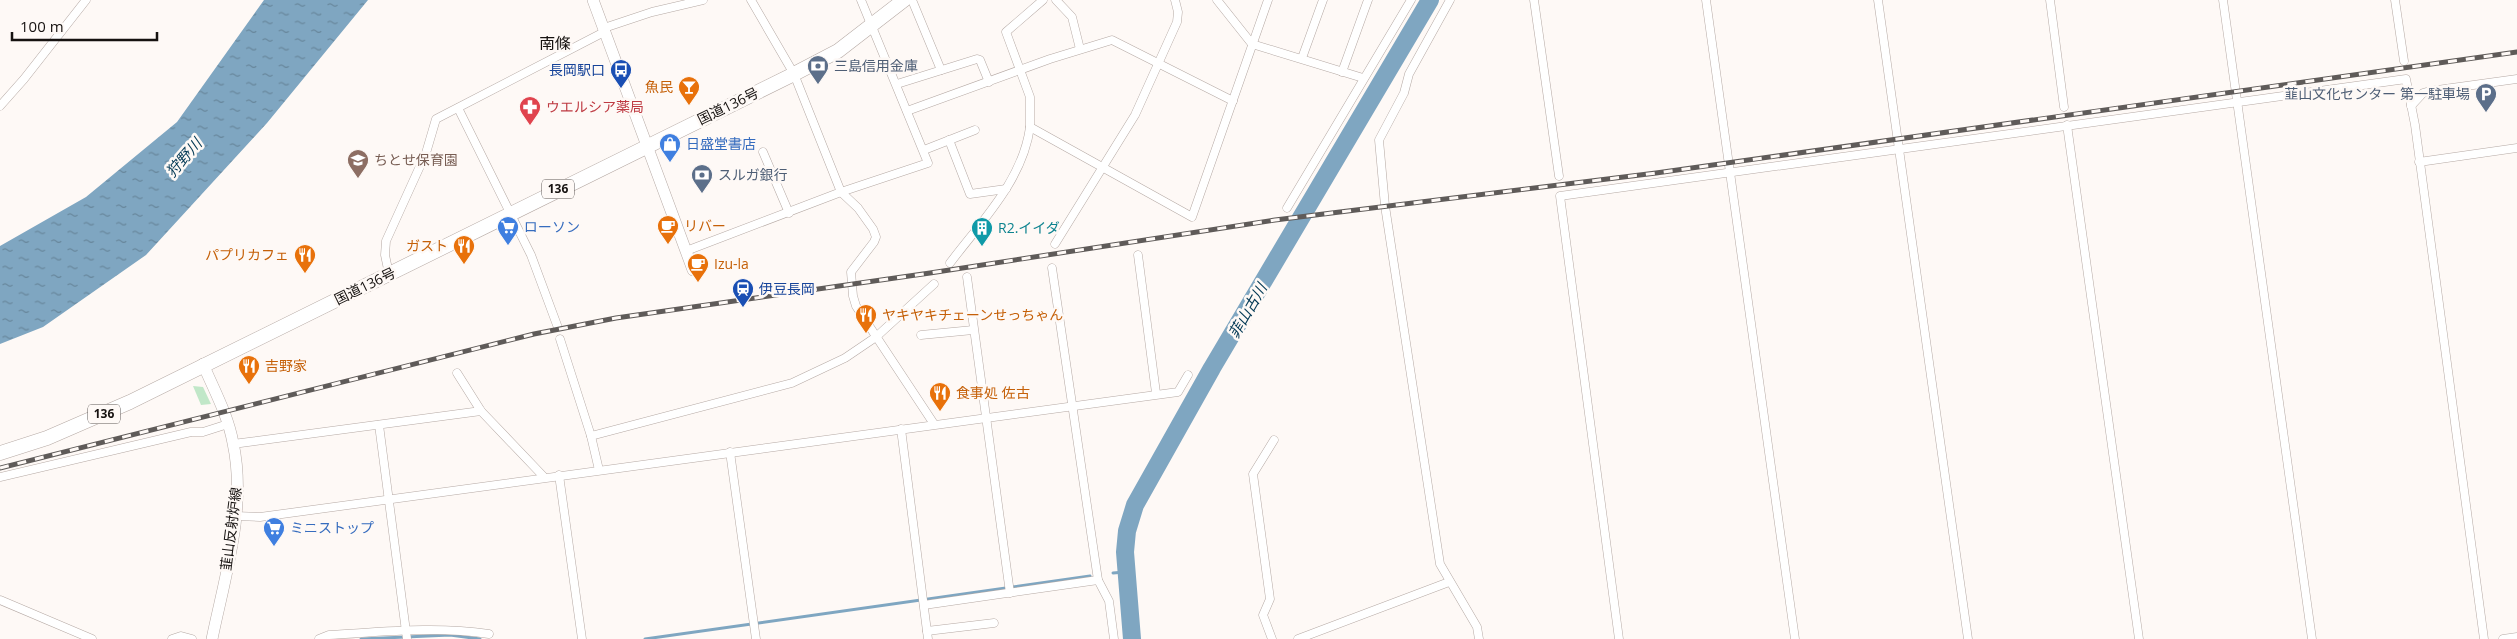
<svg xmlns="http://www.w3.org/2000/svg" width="2517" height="639" viewBox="0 0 2517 639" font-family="'Open Sans','Noto Sans JP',sans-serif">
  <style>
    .green { fill: #c1e7c8 }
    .water { fill: url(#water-ripples) }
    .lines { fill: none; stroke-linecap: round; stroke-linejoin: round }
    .stream { stroke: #7fa6c1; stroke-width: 3 }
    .river { stroke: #7fa6c1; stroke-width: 18 }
    .minor-casing { stroke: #b5a9a4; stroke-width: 9 }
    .secondary-casing { stroke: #b5a9a4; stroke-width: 12 }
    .trunk-casing { stroke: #b5a9a4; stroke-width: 15 }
    .minor { stroke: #fff; stroke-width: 8 }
    .secondary { stroke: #fff; stroke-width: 11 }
    .trunk { stroke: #fff; stroke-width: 14 }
    .rail-casing { stroke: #5f5b59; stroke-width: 5 }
    .rail { stroke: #fef9f6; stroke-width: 3; stroke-dasharray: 9; stroke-linecap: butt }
    .labels { text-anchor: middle; stroke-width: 5; stroke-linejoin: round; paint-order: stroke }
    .shield { fill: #fef9f6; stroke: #5c5755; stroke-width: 1 }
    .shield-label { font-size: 12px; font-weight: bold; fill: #161210 }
    .service-label { font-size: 14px; fill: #4e5e75; stroke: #fef9f6; text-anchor: start }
    .transit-label { font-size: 14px; fill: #164399; stroke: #fef9f6; text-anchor: end }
    .food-label { font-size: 14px; fill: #c56008; stroke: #fef9f6; text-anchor: start }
    .street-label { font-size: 14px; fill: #161210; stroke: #fef9f6 }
    .health-label { font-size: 14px; fill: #be3a42; stroke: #fef9f6; text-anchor: start }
    .shop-label { font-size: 14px; fill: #366cbe; stroke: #fef9f6; text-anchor: start }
    .education-label { font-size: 14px; fill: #785e54; stroke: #fef9f6; text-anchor: start }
    .culture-label { font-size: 14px; fill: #0d838f; stroke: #fef9f6; text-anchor: start }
    .water-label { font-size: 15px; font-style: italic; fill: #023854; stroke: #fef9f6 }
    .quarter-label { font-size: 16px; fill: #161210; stroke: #fef9f6 }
  </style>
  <defs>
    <pattern id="water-ripples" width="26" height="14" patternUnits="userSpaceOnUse" patternTransform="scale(1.25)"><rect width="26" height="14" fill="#7fa6c1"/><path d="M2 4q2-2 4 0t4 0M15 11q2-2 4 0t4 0" fill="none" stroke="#67869b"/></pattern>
  </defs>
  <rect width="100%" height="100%" fill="#fef9f6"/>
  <path class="green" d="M 193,386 L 203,387 L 211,404 L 201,405 Z"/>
  <path class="water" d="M 264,0 L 368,0 L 267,123 L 146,255 L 43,327 L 0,344 L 0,246 L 86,197 L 177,122 Z"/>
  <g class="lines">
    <g class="stream">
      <path d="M 1113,573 L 1125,572"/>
      <path d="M 361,639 L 450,635 L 480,639"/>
      <path d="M 645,639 L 1090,576"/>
    </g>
    <path class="river" d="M 1132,639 L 1125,552 L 1127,531 L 1135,505 L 1212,368 L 1430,0"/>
    <g class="minor-casing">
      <g id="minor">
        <path d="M 751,0 L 794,74 L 841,192 L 858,208 L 873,229 L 876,237 L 874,242 L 851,272 L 853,296 L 856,306 L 934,424"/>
        <path d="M 912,0 L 941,70"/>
        <path d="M 1043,0 L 1006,32 L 1030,97 L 1030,127 L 1192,217 L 1268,0"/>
        <path d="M 1056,0 L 1072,17 L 1080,49"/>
        <path d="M 1217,0 L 1252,44 L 1363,78"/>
        <path d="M 1450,0 L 1409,74 L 1404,93 L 1379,140 L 1385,206 L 1440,564 L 1477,627 L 1479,639"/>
        <path d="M 1534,0 L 1559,176"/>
        <path d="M 1706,0 L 1795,639"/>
        <path d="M 1878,0 L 1968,639"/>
        <path d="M 2050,0 L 2064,107"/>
        <path d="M 2223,0 L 2312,639"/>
        <path d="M 2395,0 L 2404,61"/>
        <path d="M 604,28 L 652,12 L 703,0"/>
        <path d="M 1302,58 L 1323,0"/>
        <path d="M 1342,72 L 1368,0"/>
        <path d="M 897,84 L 977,59 L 980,60 L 989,82"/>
        <path d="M 0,106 L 24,79 L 86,0"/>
        <path d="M 2411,106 L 2423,93 L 2430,91 L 2517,79"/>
        <path d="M 458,108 L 531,255 L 557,325"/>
        <path d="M 907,111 L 1050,59 L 1112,40 L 1233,101"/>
        <path d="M 2067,125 L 2139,639"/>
        <path d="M 949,140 L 970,194 L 1006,189"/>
        <path d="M 924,150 L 975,130"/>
        <path d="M 763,152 L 789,213"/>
        <path d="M 2419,162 L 2517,148"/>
        <path d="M 1287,208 L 1411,0"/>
        <path d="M 1055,244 L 1135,115 L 1177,22 L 1178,12 L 1175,0"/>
        <path d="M 686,251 L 841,192 L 928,163 L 861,0"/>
        <path d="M 1138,255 L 1156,393"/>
        <path d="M 950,263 C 981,222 1023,180 1030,127"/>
        <path d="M 1052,268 L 1098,580 L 1109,601 L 1114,639"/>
        <path d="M 389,274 L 385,255 L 386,241 L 426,153 L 436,119 L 606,31"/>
        <path d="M 967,277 L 1010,593"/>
        <path d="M 921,335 L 973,330"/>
        <path d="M 560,339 L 591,436 L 599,470"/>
        <path d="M 457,373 L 481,411 L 544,477"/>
        <path d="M 379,425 L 407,639"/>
        <path d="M 901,429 L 928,639"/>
        <path d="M 591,436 L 792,383 L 845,358 L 876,337 L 934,284"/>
        <path d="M 233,444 L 481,411"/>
        <path d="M 730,452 L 756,639"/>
        <path d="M 559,475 L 582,639"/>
        <path d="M 0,477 L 191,432 L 203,432 L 228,424"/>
        <path d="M 235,516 L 260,517 L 1178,392 L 1188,375"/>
        <path d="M 0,600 L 92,639"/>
        <path d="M 924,605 L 1098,580"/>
        <path d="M 927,631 L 994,623"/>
        <path d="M 172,639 L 181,636 L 192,639"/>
        <path d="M 319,639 L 329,635 C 383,632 435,626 489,634"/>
        <path d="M 1272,639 L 1263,615 L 1270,599 L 1253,474 L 1274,440"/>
        <path d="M 1298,639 L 1449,582"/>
        <path d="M 1619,639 L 1560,196 L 2406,79 L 2415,125 L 2484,639"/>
        <path d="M 2503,639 L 2517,637"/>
      </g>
    </g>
    <g class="secondary-casing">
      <g id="secondary">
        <path d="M 593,0 L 693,270"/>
        <path d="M 203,364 C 214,390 228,415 233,443 C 247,507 225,576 212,639"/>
      </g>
    </g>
    <g class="trunk-casing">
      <path id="trunk" d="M 0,453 L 47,438 L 130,402 L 794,74 L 838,51 L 904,0"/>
    </g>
    <use href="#minor" class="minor"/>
    <use href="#secondary" class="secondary"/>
    <use href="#trunk" class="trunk"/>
    <g class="rail-casing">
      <path id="rail" d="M 0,468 L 534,334 L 616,318 L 930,273 L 1275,220 L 1656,173 L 2517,52"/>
    </g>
    <use href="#rail" class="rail"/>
  </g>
  <defs>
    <g id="bank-pin" transform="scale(1.125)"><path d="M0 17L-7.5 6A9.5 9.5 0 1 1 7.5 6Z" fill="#5c6f8a" stroke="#fef9f6"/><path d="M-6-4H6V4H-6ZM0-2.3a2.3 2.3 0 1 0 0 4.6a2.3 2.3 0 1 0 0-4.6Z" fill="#fff"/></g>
    <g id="bus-pin" transform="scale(1.125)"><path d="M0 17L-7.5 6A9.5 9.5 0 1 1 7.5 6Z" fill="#1a4fb4" stroke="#fef9f6"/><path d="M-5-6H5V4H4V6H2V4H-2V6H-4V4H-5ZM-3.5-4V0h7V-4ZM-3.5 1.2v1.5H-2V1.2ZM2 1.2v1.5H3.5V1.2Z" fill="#fff"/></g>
    <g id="bar-pin" transform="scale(1.125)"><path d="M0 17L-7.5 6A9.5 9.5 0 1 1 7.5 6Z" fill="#e8710a" stroke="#fef9f6"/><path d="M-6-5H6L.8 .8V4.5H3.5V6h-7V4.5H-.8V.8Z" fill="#fff"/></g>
    <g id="parking-pin" transform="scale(1.125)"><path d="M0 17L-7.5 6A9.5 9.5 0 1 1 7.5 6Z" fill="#5c6f8a" stroke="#fef9f6"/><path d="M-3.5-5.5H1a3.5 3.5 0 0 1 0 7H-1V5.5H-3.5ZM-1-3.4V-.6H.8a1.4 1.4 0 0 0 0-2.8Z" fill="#fff"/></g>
    <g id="pharmacy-pin" transform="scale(1.125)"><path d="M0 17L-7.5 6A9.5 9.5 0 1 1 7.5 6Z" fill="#e0444e" stroke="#fef9f6"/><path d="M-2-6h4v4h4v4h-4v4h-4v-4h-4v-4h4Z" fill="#fff"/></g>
    <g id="shop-pin" transform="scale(1.125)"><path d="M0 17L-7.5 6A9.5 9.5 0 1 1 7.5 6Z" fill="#3f7fe0" stroke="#fef9f6"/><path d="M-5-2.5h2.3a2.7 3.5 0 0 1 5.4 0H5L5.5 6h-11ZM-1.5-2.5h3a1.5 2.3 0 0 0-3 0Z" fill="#fff"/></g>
    <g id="school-pin" transform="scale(1.125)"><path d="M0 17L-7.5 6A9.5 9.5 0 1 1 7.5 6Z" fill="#8d6e63" stroke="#fef9f6"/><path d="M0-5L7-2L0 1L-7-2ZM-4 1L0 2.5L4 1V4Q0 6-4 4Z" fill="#fff"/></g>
    <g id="cafe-pin" transform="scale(1.125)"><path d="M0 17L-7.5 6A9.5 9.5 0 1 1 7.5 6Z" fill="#e8710a" stroke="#fef9f6"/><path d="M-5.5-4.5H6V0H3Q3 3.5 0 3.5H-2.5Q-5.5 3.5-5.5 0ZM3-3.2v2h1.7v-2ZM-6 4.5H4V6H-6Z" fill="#fff"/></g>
    <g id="supermarket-pin" transform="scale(1.125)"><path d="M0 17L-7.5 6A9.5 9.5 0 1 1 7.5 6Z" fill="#3f7fe0" stroke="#fef9f6"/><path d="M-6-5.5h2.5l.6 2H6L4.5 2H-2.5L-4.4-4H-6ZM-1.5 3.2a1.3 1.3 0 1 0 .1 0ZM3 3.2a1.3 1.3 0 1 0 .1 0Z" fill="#fff"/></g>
    <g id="building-pin" transform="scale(1.125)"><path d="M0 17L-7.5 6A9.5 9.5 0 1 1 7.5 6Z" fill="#0f9aa8" stroke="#fef9f6"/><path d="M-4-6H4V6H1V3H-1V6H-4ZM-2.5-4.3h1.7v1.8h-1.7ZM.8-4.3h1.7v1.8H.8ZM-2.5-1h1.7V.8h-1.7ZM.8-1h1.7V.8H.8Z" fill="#fff"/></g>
    <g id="restaurant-pin" transform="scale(1.125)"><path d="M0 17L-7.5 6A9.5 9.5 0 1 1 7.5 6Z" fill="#e8710a" stroke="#fef9f6"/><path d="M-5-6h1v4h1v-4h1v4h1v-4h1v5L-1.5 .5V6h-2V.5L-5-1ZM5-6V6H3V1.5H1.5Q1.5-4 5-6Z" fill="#fff"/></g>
    <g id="station-pin" transform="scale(1.125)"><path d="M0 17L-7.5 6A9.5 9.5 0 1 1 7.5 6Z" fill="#1a4fb4" stroke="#fef9f6"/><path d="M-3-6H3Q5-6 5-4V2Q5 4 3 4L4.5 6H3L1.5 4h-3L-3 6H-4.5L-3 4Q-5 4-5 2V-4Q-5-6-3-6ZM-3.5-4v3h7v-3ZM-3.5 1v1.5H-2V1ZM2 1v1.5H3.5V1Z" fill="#fff"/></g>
  </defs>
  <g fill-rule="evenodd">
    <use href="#bank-pin" x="818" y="66"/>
    <use href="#bus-pin" x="621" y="70"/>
    <use href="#bar-pin" x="689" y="87"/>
    <use href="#parking-pin" x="2486" y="94"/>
    <use href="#pharmacy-pin" x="530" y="107"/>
    <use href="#shop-pin" x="670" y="144"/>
    <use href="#school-pin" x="358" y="160"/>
    <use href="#bank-pin" x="702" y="175"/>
    <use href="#cafe-pin" x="668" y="226"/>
    <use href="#supermarket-pin" x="508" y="227"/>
    <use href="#building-pin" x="982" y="228"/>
    <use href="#restaurant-pin" x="464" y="246"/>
    <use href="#restaurant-pin" x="305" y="255"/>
    <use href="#cafe-pin" x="698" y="264"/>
    <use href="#station-pin" x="743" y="289"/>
    <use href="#restaurant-pin" x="866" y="315"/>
    <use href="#restaurant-pin" x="249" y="366"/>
    <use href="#restaurant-pin" x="940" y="393"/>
    <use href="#supermarket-pin" x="274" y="528"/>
  </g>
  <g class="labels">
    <g class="shield">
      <rect x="542" y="179.5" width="32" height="19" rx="4"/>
      <rect x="88" y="404.5" width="32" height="19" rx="4"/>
    </g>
    <g class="shield-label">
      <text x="558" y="193">136</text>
      <text x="104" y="418">136</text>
    </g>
    <g class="service-label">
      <text x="834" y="71">三島信用金庫</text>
      <text x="2470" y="99" text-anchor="end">韮山文化センター 第一駐車場</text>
      <text x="718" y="180">スルガ銀行</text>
    </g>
    <g class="transit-label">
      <text x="605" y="75">長岡駅口</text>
      <text x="759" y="294" text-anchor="start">伊豆長岡</text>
    </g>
    <g class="food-label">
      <text x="673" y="92" text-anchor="end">魚民</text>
      <text x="684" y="231">リバー</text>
      <text x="448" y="251" text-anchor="end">ガスト</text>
      <text x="289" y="260" text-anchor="end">パプリカフェ</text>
      <text x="714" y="269">Izu-la</text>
      <text x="882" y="320">ヤキヤキチェーンせっちゃん</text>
      <text x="265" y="371">吉野家</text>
      <text x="956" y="398">食事処 佐古</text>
    </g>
    <g class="street-label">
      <text transform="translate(728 106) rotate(-26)" y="5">国道136号</text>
      <text transform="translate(365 286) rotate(-26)" y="5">国道136号</text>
      <text transform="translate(231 529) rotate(-83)" y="5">韮山反射炉線</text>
    </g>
    <g class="health-label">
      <text x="546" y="112">ウエルシア薬局</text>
    </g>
    <g class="shop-label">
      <text x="686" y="149">日盛堂書店</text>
      <text x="524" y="232">ローソン</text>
      <text x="290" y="533">ミニストップ</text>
    </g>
    <g class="education-label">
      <text x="374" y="165">ちとせ保育園</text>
    </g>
    <g class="culture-label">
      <text x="998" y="233">R2.イイダ</text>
    </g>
    <g class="water-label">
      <text transform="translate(184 158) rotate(-49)" y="5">狩野川</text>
      <text transform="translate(1248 311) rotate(-60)" y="5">菲山古川</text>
    </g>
    <g class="quarter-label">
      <text x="555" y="49">南條</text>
    </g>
  </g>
  <path d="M12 32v8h145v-8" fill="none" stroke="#161210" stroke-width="2.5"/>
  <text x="20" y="32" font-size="15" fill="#161210" stroke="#fef9f6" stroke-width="4" paint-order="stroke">100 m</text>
</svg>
